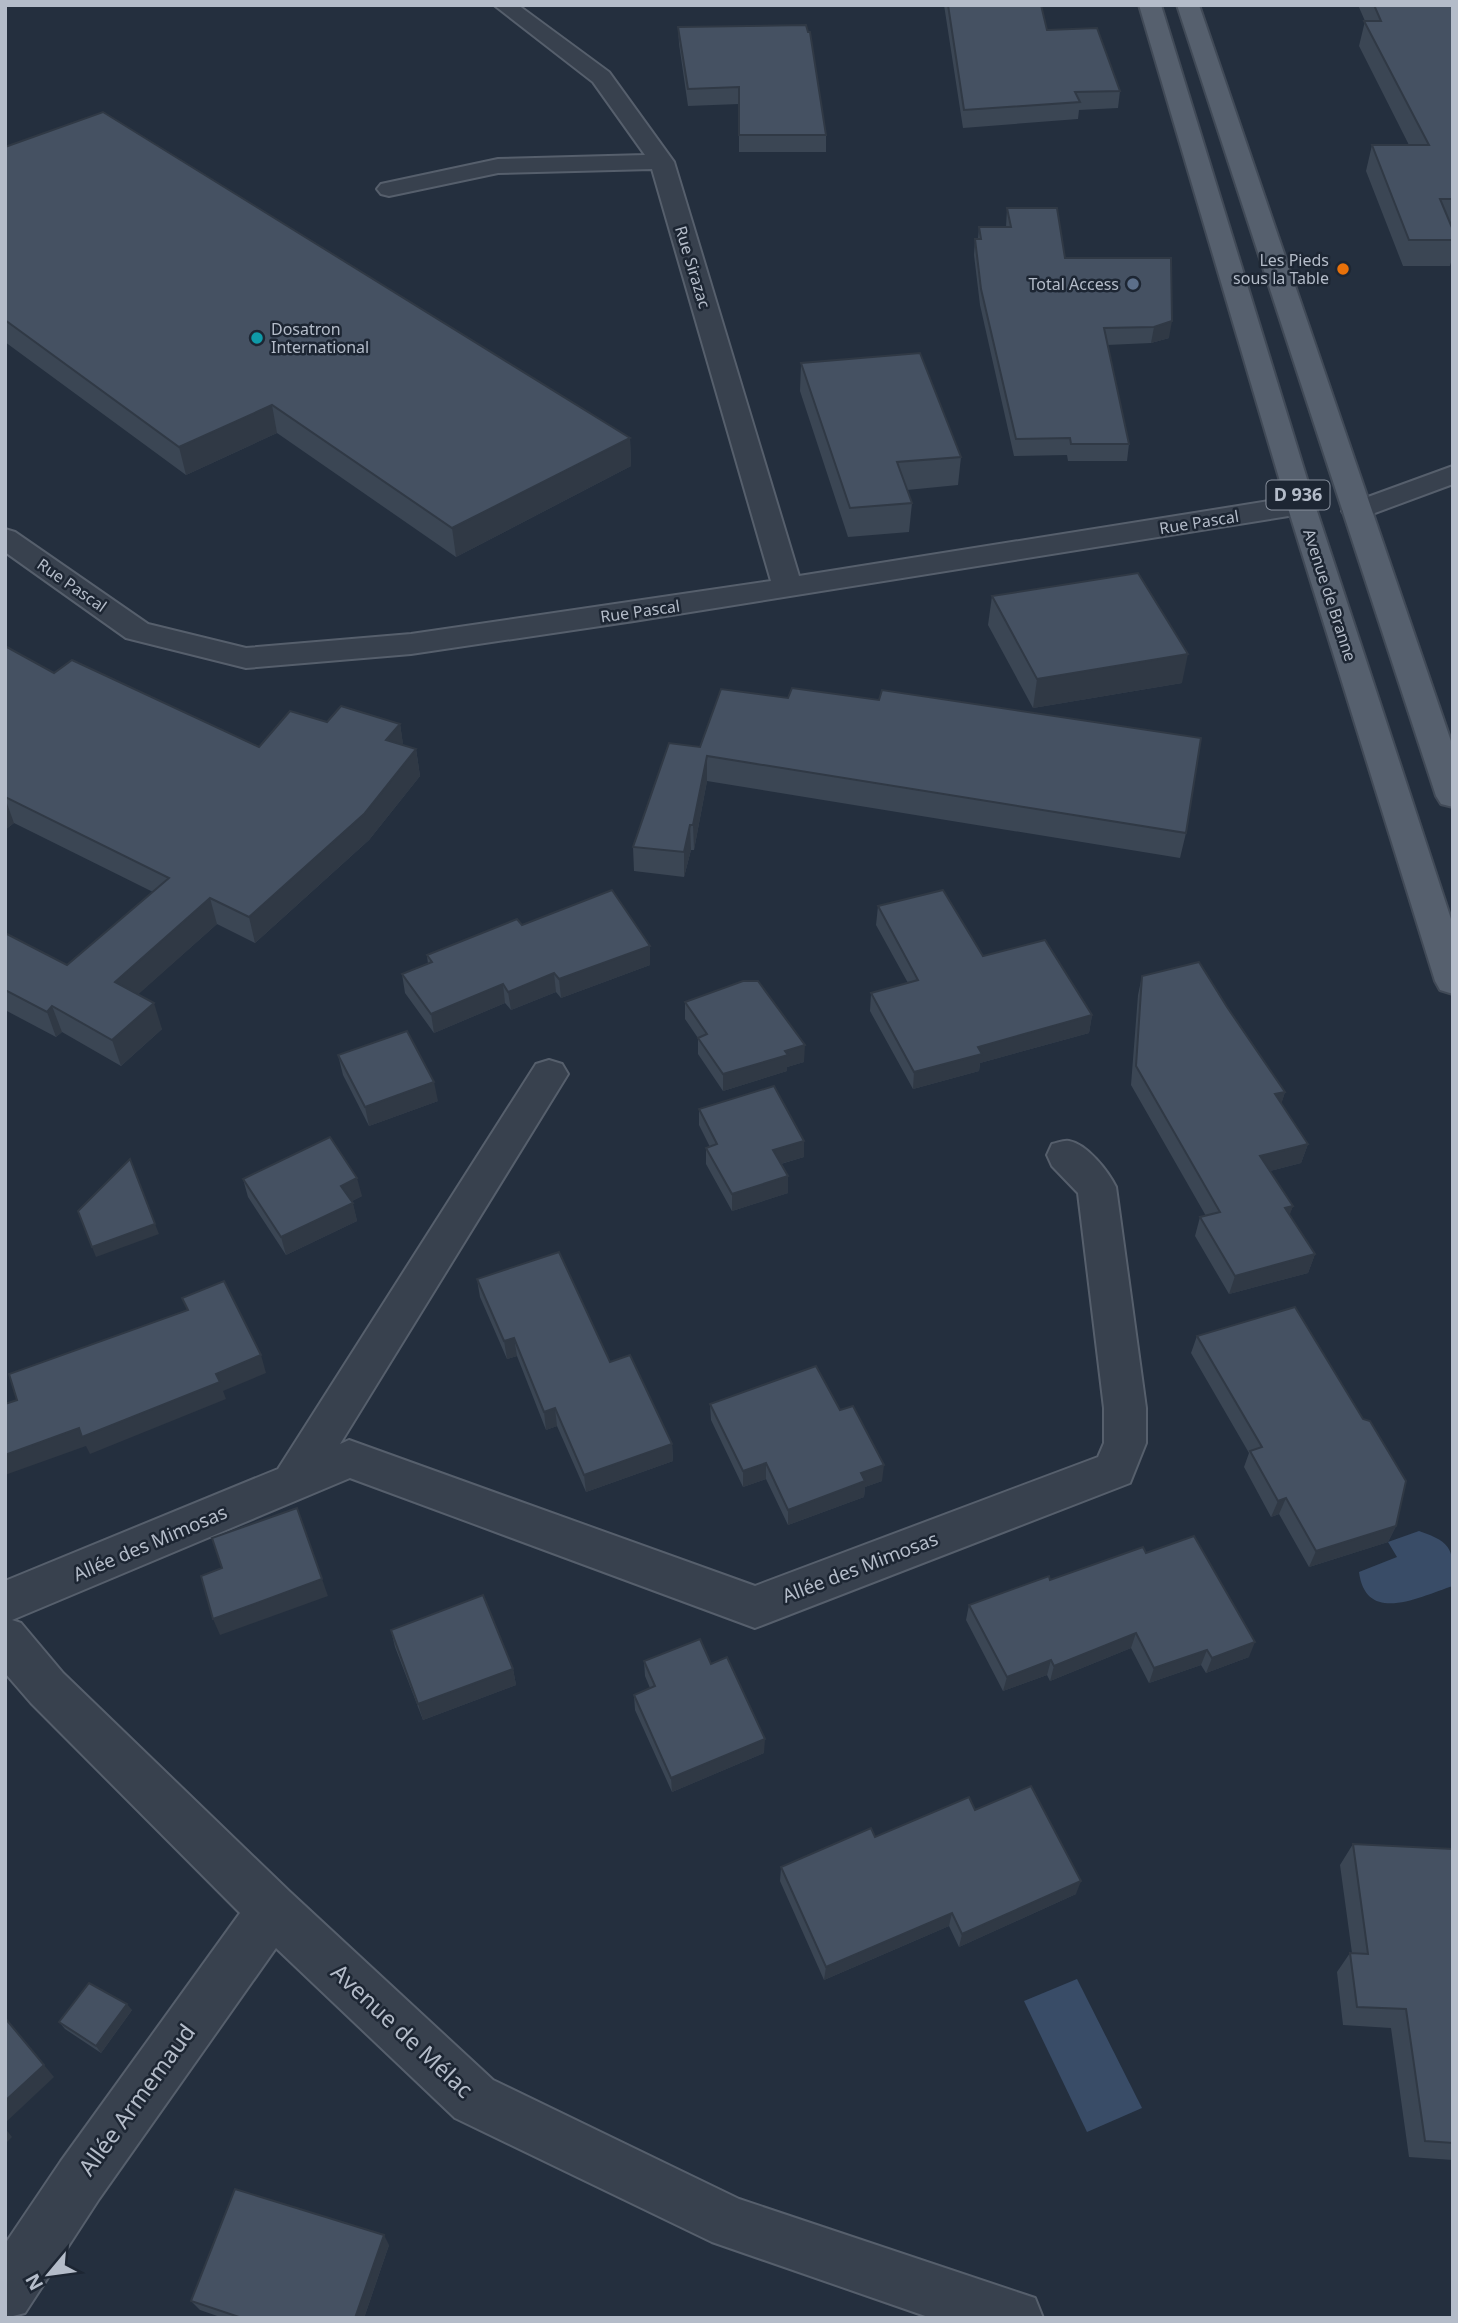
<svg xmlns="http://www.w3.org/2000/svg" width="1458" height="2323" viewBox="0 0 1458 2323" font-family="'Noto Sans',sans-serif">
  <style>
    .water { fill: #394c67 }
    .lines { fill: none; stroke-linecap: round; stroke-linejoin: round }
    .minor-casing { stroke: #565f6c; stroke-width: 4 }
    .major-casing { stroke: #414a57; stroke-width: 4 }
    .minor { fill: #38414e; fill-rule: evenodd }
    .major { fill: #56606e; fill-rule: evenodd }
    .wall { fill: #3b4654 }
    .shaded-wall { fill: #303945 }
    .building { fill: #455162; stroke: #303945; stroke-width: 2 }
    .food-dot { fill: #e8710a; stroke: #1d2633; stroke-width: 2.5 }
    .service-dot { fill: #5c6f8a; stroke: #1d2633; stroke-width: 2.5 }
    .culture-dot { fill: #0f9aa8; stroke: #1d2633; stroke-width: 2.5 }
    .labels { text-anchor: middle; stroke-width: 5; stroke-linejoin: round; paint-order: stroke }
    .far-poi-label { font-size: 16px; fill: #b4bcc9; stroke: #1d2633; text-anchor: end }
    .far-street-label { font-size: 16px; fill: #b4bcc9; stroke: #1d2633 }
    .shield { fill: #1d2633; stroke: #878f9c; stroke-width: 2 }
    .shield-label { font-size: 18px; font-weight: bold; fill: #b4bcc9 }
    .street-label { font-size: 19px; fill: #b4bcc9; stroke: #1d2633 }
    .near-street-label { font-size: 23px; fill: #b4bcc9; stroke: #1d2633 }
  </style>
  <rect width="100%" height="100%" fill="#242f3e"/>
  <g class="water">
    <path d="M 1419,1531 C 1454,1543 1453,1550 1453,1586 C 1421,1596 1366,1626 1359,1572 L 1397,1557 L 1388,1542 Z"/>
    <path d="M 1077,1979 L 1142,2108 L 1087,2132 L 1024,2001 Z"/>
  </g>
  <g class="lines">
    <g class="minor-casing">
      <g id="minor">
        <path d="M 494,5 L 518,5 L 609,72 L 674,162 L 799,576 L 1301,496 L 1311,499 L 1315,505 L 1311,511 L 1301,514 L 634,621 L 411,654 L 246,668 L 126,638 L 5,552 L 5,529 L 15,532 L 148,624 L 246,648 L 411,634 L 771,581 L 652,169 L 498,173 L 389,196 L 381,194 L 377,189 L 381,184 L 498,159 L 645,155 L 593,82 Z"/>
        <path d="M 1453,466 L 1453,484 L 1356,520 L 1346,517 L 1342,511 L 1346,505 Z"/>
        <path d="M 549,1060 L 562,1064 L 568,1074 L 340,1444 L 349,1440 L 755,1586 L 1098,1457 L 1104,1443 L 1104,1408 L 1078,1193 L 1052,1166 L 1047,1155 L 1052,1144 C 1058,1143 1063,1140 1069,1141 C 1087,1144 1108,1171 1116,1187 L 1146,1408 L 1146,1443 L 1130,1483 L 755,1628 L 350,1478 L 12,1620 L 21,1623 L 63,1673 L 290,1892 L 493,2080 L 739,2199 L 1035,2298 L 1043,2318 L 931,2318 L 712,2242 L 455,2118 L 276,1948 L 99,2199 L 25,2313 L 5,2318 L 5,2244 L 61,2161 L 240,1913 L 31,1703 L 5,1673 L 5,1581 L 278,1469 L 536,1064 Z"/>
      </g>
    </g>
    <g class="major-casing">
      <g id="major">
        <path d="M 1139,5 L 1161,5 L 1315,505 L 1453,925 L 1453,994 L 1440,990 L 1435,981 L 1287,505 Z"/>
        <path d="M 1177,5 L 1199,5 L 1453,747 L 1453,807 L 1441,804 L 1436,796 Z"/>
      </g>
    </g>
    <use href="#minor" class="minor"/>
    <use href="#major" class="major"/>
  </g>
  <g class="wall">
    <path d="M 944,5 L 1041,5 L 1047,30 L 1120,91 L 1118,108 L 1079,110 L 1078,119 L 963,128 Z"/>
    <path d="M 1358,5 L 1453,5 L 1453,226 L 1451,226 L 1453,230 L 1453,255 L 1450,266 L 1403,266 L 1366,171 L 1372,145 L 1409,145 L 1359,46 L 1365,21 Z"/>
    <path d="M 678,27 L 826,135 L 826,152 L 739,152 L 739,104 L 688,106 L 679,44 Z"/>
    <path d="M 5,147 L 630,438 L 631,466 L 456,557 L 277,433 L 186,475 L 5,342 Z"/>
    <path d="M 1007,208 L 1065,258 L 1169,338 L 1151,343 L 1107,345 L 1129,444 L 1127,461 L 1068,461 L 1067,455 L 1014,456 L 980,305 L 974,255 L 975,239 L 978,239 L 979,227 L 1006,227 Z"/>
    <path d="M 801,363 L 961,457 L 958,485 L 907,490 L 912,503 L 909,532 L 848,537 L 800,391 Z"/>
    <path d="M 992,596 L 1182,683 L 1033,708 L 988,625 Z"/>
    <path d="M 5,646 L 54,673 L 259,747 L 327,722 L 400,724 L 403,745 L 416,749 L 420,776 L 369,840 L 255,943 L 217,924 L 138,994 L 162,1029 L 121,1066 L 62,1032 L 56,1037 L 5,1010 L 5,933 L 67,965 L 153,892 L 14,823 L 5,830 Z"/>
    <path d="M 669,743 L 1186,833 L 1180,858 L 707,781 L 694,850 L 691,850 L 684,877 L 634,871 L 633,847 Z"/>
    <path d="M 878,906 L 983,956 L 1092,1015 L 1089,1033 L 980,1063 L 979,1071 L 913,1089 L 870,1011 L 871,993 L 908,983 L 876,925 Z"/>
    <path d="M 522,925 L 650,946 L 650,965 L 561,998 L 556,992 L 511,1010 L 505,1003 L 434,1033 L 405,993 L 402,974 L 428,964 L 427,955 Z"/>
    <path d="M 1142,976 L 1227,1007 L 1285,1092 L 1281,1104 L 1308,1144 L 1301,1163 L 1270,1171 L 1293,1206 L 1289,1215 L 1315,1254 L 1308,1273 L 1229,1294 L 1195,1236 L 1200,1217 L 1206,1216 L 1131,1085 L 1138,995 Z"/>
    <path d="M 685,1002 L 804,1062 L 787,1067 L 787,1071 L 723,1091 L 698,1054 L 698,1038 L 685,1019 Z"/>
    <path d="M 338,1055 L 438,1101 L 369,1126 L 343,1075 Z"/>
    <path d="M 699,1109 L 804,1141 L 804,1157 L 781,1164 L 788,1176 L 788,1193 L 732,1211 L 706,1164 L 706,1148 L 710,1147 L 699,1125 Z"/>
    <path d="M 243,1179 L 362,1196 L 352,1201 L 357,1221 L 286,1255 L 248,1197 Z"/>
    <path d="M 477,1279 L 610,1362 L 672,1444 L 673,1461 L 586,1492 L 557,1426 L 546,1430 L 517,1356 L 507,1359 L 480,1297 Z"/>
    <path d="M 1197,1336 L 1396,1526 L 1388,1542 L 1309,1567 L 1279,1514 L 1271,1517 L 1244,1467 L 1249,1453 L 1191,1353 Z"/>
    <path d="M 710,1404 L 840,1410 L 882,1481 L 865,1487 L 864,1497 L 788,1525 L 766,1479 L 743,1487 L 711,1420 Z"/>
    <path d="M 1146,1553 L 1249,1657 L 1206,1673 L 1201,1665 L 1149,1683 L 1131,1648 L 1050,1681 L 1047,1675 L 1003,1691 L 966,1620 L 969,1605 L 1050,1580 Z"/>
    <path d="M 391,1630 L 513,1669 L 516,1685 L 423,1720 L 395,1647 Z"/>
    <path d="M 644,1661 L 711,1664 L 764,1753 L 672,1792 L 635,1710 L 634,1695 L 650,1688 L 645,1676 Z"/>
    <path d="M 975,1810 L 1076,1894 L 959,1947 L 949,1926 L 824,1980 L 780,1881 L 781,1867 L 875,1837 Z"/>
    <path d="M 1353,1844 L 1453,1849 L 1453,2160 L 1409,2157 L 1391,2028 L 1343,2025 L 1337,1972 L 1350,1953 L 1352,1953 L 1340,1865 Z"/>
    <path d="M 132,2010 L 101,2053 L 65,2029 L 59,2022 Z"/>
    <path d="M 389,2245 L 364,2318 L 223,2318 L 200,2310 L 191,2301 Z"/>
  </g>
  <g class="shaded-wall">
    <path d="M 1172,321 L 1169,338 L 1151,343 L 1154,327 Z"/>
    <path d="M 272,405 L 277,433 L 186,475 L 179,447 Z"/>
    <path d="M 630,438 L 631,466 L 456,557 L 452,528 Z"/>
    <path d="M 1188,654 L 1182,683 L 1033,708 L 1037,679 Z"/>
    <path d="M 400,724 L 404,750 L 386,740 Z"/>
    <path d="M 416,749 L 420,776 L 369,840 L 255,943 L 249,917 Z"/>
    <path d="M 707,756 L 707,781 L 694,850 L 693,825 Z"/>
    <path d="M 5,798 L 14,823 L 5,830 Z"/>
    <path d="M 690,825 L 691,850 L 684,877 L 684,852 Z"/>
    <path d="M 210,898 L 217,924 L 123,1008 L 115,982 Z"/>
    <path d="M 650,946 L 650,965 L 561,998 L 559,979 Z"/>
    <path d="M 554,973 L 556,992 L 511,1010 L 508,992 Z"/>
    <path d="M 503,984 L 505,1003 L 434,1033 L 431,1014 Z"/>
    <path d="M 154,1003 L 162,1029 L 121,1066 L 112,1040 Z"/>
    <path d="M 52,1006 L 62,1032 L 56,1037 L 47,1012 Z"/>
    <path d="M 1092,1015 L 1089,1033 L 980,1063 L 979,1071 L 913,1089 L 914,1072 L 978,1047 Z"/>
    <path d="M 805,1045 L 804,1062 L 787,1067 L 787,1071 L 723,1091 L 723,1074 L 785,1051 Z"/>
    <path d="M 434,1082 L 438,1101 L 369,1126 L 365,1107 Z"/>
    <path d="M 1285,1092 L 1279,1111 L 1275,1094 Z"/>
    <path d="M 804,1141 L 804,1157 L 773,1166 L 773,1150 Z"/>
    <path d="M 1308,1144 L 1301,1163 L 1254,1175 L 1260,1156 Z"/>
    <path d="M 788,1176 L 788,1193 L 732,1211 L 732,1194 Z"/>
    <path d="M 357,1178 L 362,1196 L 346,1204 L 341,1186 Z"/>
    <path d="M 353,1203 L 357,1221 L 286,1255 L 281,1237 Z"/>
    <path d="M 1293,1206 L 1286,1225 L 1285,1208 Z"/>
    <path d="M 155,1224 L 159,1234 L 96,1257 L 92,1247 Z"/>
    <path d="M 1315,1254 L 1308,1273 L 1229,1294 L 1235,1276 Z"/>
    <path d="M 514,1338 L 517,1356 L 507,1359 L 504,1341 Z"/>
    <path d="M 261,1355 L 266,1373 L 223,1391 L 226,1399 L 90,1454 L 86,1446 L 5,1475 L 5,1455 L 216,1374 Z"/>
    <path d="M 555,1408 L 557,1426 L 546,1430 L 544,1412 Z"/>
    <path d="M 672,1444 L 673,1461 L 586,1492 L 584,1475 Z"/>
    <path d="M 766,1463 L 766,1479 L 743,1487 L 743,1471 Z"/>
    <path d="M 884,1465 L 882,1481 L 865,1487 L 864,1497 L 788,1525 L 788,1510 L 861,1473 Z"/>
    <path d="M 1286,1498 L 1279,1514 L 1271,1517 L 1278,1501 Z"/>
    <path d="M 1396,1526 L 1388,1542 L 1309,1567 L 1316,1551 Z"/>
    <path d="M 322,1579 L 328,1596 L 220,1635 L 213,1619 Z"/>
    <path d="M 1136,1633 L 1131,1648 L 1050,1681 L 1054,1666 Z"/>
    <path d="M 1255,1642 L 1249,1657 L 1206,1673 L 1212,1658 Z"/>
    <path d="M 1207,1650 L 1201,1665 L 1149,1683 L 1154,1668 Z"/>
    <path d="M 1051,1660 L 1047,1675 L 1003,1691 L 1007,1677 Z"/>
    <path d="M 513,1669 L 516,1685 L 423,1720 L 418,1704 Z"/>
    <path d="M 765,1739 L 764,1753 L 672,1792 L 671,1778 Z"/>
    <path d="M 1081,1881 L 1076,1894 L 959,1947 L 962,1934 Z"/>
    <path d="M 952,1913 L 949,1926 L 824,1980 L 826,1967 Z"/>
    <path d="M 127,2004 L 132,2010 L 101,2053 L 96,2046 Z"/>
    <path d="M 5,2018 L 54,2077 L 5,2123 Z"/>
    <path d="M 5,2128 L 12,2137 L 5,2144 Z"/>
    <path d="M 384,2235 L 389,2245 L 364,2318 L 355,2318 Z"/>
  </g>
  <g class="building">
    <path d="M 948,5 L 1041,5 L 1047,30 L 1097,28 L 1120,91 L 1075,92 L 1080,102 L 964,110 Z"/>
    <path d="M 1374,5 L 1453,5 L 1453,199 L 1440,199 L 1453,230 L 1453,240 L 1409,240 L 1372,145 L 1429,145 L 1364,21 L 1381,21 Z"/>
    <path d="M 806,25 L 808,32 L 810,32 L 826,135 L 739,135 L 739,87 L 688,89 L 678,27 Z"/>
    <path d="M 103,112 L 630,438 L 452,528 L 272,405 L 179,447 L 5,320 L 5,147 Z"/>
    <path d="M 1007,208 L 1057,208 L 1065,258 L 1171,258 L 1172,321 L 1154,327 L 1104,328 L 1129,444 L 1071,444 L 1070,438 L 1016,439 L 981,289 L 975,239 L 981,239 L 979,227 L 1011,227 Z"/>
    <path d="M 920,353 L 961,457 L 897,462 L 912,503 L 850,508 L 801,363 Z"/>
    <path d="M 1138,573 L 1188,654 L 1037,679 L 992,596 Z"/>
    <path d="M 5,646 L 54,673 L 72,660 L 259,747 L 290,711 L 327,722 L 341,706 L 400,724 L 386,740 L 416,749 L 364,814 L 249,917 L 210,898 L 115,982 L 154,1003 L 112,1040 L 52,1006 L 47,1012 L 5,990 L 5,933 L 67,965 L 169,878 L 5,797 Z"/>
    <path d="M 792,688 L 879,700 L 882,690 L 1201,738 L 1186,833 L 707,756 L 693,825 L 690,825 L 684,852 L 633,847 L 669,743 L 700,747 L 721,689 L 788,698 Z"/>
    <path d="M 612,890 L 650,946 L 559,979 L 554,973 L 508,992 L 503,984 L 431,1014 L 402,974 L 432,962 L 427,955 L 517,919 L 522,925 Z"/>
    <path d="M 943,890 L 983,956 L 1045,940 L 1092,1015 L 978,1047 L 982,1054 L 914,1072 L 871,993 L 918,980 L 878,906 Z"/>
    <path d="M 1199,962 L 1227,1007 L 1285,1092 L 1275,1094 L 1308,1144 L 1260,1156 L 1293,1206 L 1285,1208 L 1315,1254 L 1235,1276 L 1200,1217 L 1220,1212 L 1136,1066 L 1142,976 Z"/>
    <path d="M 743,981 L 758,981 L 805,1045 L 785,1051 L 788,1055 L 723,1074 L 698,1038 L 707,1034 L 685,1002 Z"/>
    <path d="M 407,1031 L 434,1082 L 365,1107 L 338,1055 Z"/>
    <path d="M 774,1086 L 804,1141 L 773,1150 L 788,1176 L 732,1194 L 706,1148 L 717,1144 L 699,1109 Z"/>
    <path d="M 330,1137 L 357,1178 L 341,1186 L 353,1203 L 281,1237 L 243,1179 Z"/>
    <path d="M 130,1159 L 155,1224 L 92,1247 L 78,1211 Z"/>
    <path d="M 559,1252 L 610,1362 L 630,1355 L 672,1444 L 584,1475 L 555,1408 L 544,1412 L 514,1338 L 504,1341 L 477,1279 Z"/>
    <path d="M 224,1281 L 261,1355 L 216,1374 L 220,1382 L 82,1437 L 79,1428 L 5,1455 L 5,1404 L 17,1400 L 9,1374 L 188,1310 L 182,1298 Z"/>
    <path d="M 1295,1307 L 1363,1419 L 1370,1421 L 1406,1481 L 1396,1526 L 1316,1551 L 1286,1498 L 1278,1501 L 1250,1451 L 1262,1447 L 1197,1336 Z"/>
    <path d="M 816,1366 L 840,1410 L 853,1406 L 884,1465 L 861,1473 L 865,1481 L 788,1510 L 766,1463 L 743,1471 L 710,1404 Z"/>
    <path d="M 297,1508 L 322,1579 L 213,1619 L 201,1576 L 222,1568 L 212,1538 Z"/>
    <path d="M 1194,1536 L 1255,1642 L 1212,1658 L 1207,1650 L 1154,1668 L 1136,1633 L 1054,1666 L 1051,1660 L 1007,1677 L 969,1605 L 1049,1576 L 1050,1580 L 1143,1547 L 1146,1553 Z"/>
    <path d="M 483,1595 L 513,1669 L 418,1704 L 391,1630 Z"/>
    <path d="M 700,1639 L 711,1664 L 727,1657 L 765,1739 L 671,1778 L 634,1695 L 655,1686 L 644,1661 Z"/>
    <path d="M 1031,1786 L 1081,1881 L 962,1934 L 952,1913 L 826,1967 L 781,1867 L 871,1828 L 875,1837 L 969,1797 L 975,1810 Z"/>
    <path d="M 1353,1844 L 1453,1849 L 1453,2143 L 1425,2141 L 1406,2009 L 1357,2007 L 1350,1953 L 1368,1954 Z"/>
    <path d="M 89,1983 L 127,2004 L 96,2046 L 59,2022 Z"/>
    <path d="M 5,2018 L 44,2065 L 5,2101 Z"/>
    <path d="M 235,2189 L 384,2235 L 355,2318 L 242,2318 L 191,2301 Z"/>
  </g>
  <circle class="food-dot" cx="1343" cy="269" r="7"/>
  <circle class="service-dot" cx="1133" cy="284" r="7"/>
  <circle class="culture-dot" cx="257" cy="338" r="7"/>
  <g class="labels">
    <g class="far-poi-label">
      <text x="1329" y="266">Les Pieds<tspan x="1329" dy="18">sous la Table</tspan></text>
      <text x="1119" y="290">Total Access</text>
      <text x="271" y="335" text-anchor="start">Dosatron<tspan x="271" dy="18">International</tspan></text>
    </g>
    <g class="far-street-label">
      <text transform="translate(693 267) rotate(73)" y="6">Rue Sirazac</text>
      <text transform="translate(1199 522) rotate(-9)" y="6">Rue Pascal</text>
      <text transform="translate(72 585) rotate(35)" y="6">Rue Pascal</text>
      <text transform="translate(1330 595) rotate(72)" y="6">Avenue de Branne</text>
      <text transform="translate(640 611) rotate(-8)" y="6">Rue Pascal</text>
    </g>
    <rect class="shield" x="1266.5" y="480.5" width="63" height="29" rx="5"/>
    <g class="shield-label">
      <text x="1298" y="501">D 936</text>
    </g>
    <g class="street-label">
      <text transform="translate(150 1543) rotate(-23)" y="7">Allée des Mimosas</text>
      <text transform="translate(860 1567) rotate(-21)" y="7">Allée des Mimosas</text>
    </g>
    <g class="near-street-label">
      <text transform="translate(402 2031) rotate(43)" y="8">Avenue de Mélac</text>
      <text transform="translate(137 2100) rotate(-54)" y="8">Allée Armemaud</text>
    </g>
  </g>
  <rect width="1458" height="2323" fill="none" stroke="#b4bcc9" stroke-width="14"/>
  <g transform="translate(49 2274) rotate(241)" stroke="#1d2633" stroke-width="5" paint-order="stroke">
  <path d="M0-5L12 26L0 18L-12 26Z" fill="#b4bcc9"/>
  <text y="-10" font-size="19" font-weight="bold" text-anchor="middle" fill="#b4bcc9">N</text>
  </g>
</svg>
